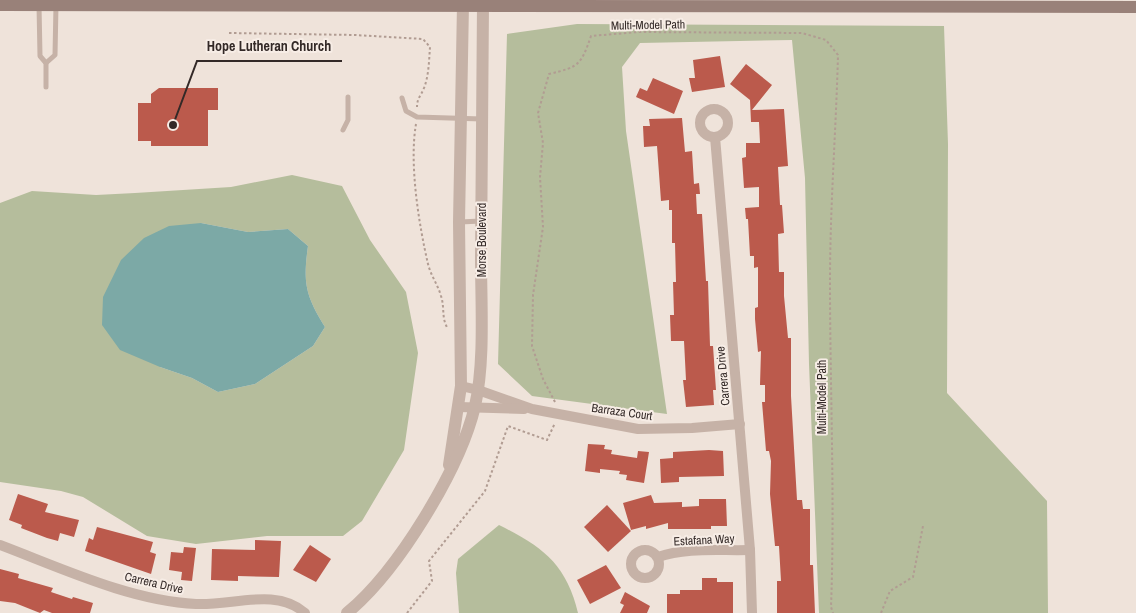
<svg xmlns="http://www.w3.org/2000/svg" width="1136" height="613" viewBox="0 0 1136 613" font-family="'Archivo Narrow',sans-serif">
  <style>
    .green { fill: #b5bd9c; fill-rule: evenodd }
    .water { fill: #7ca9a6 }
    .building { fill: #bb5a4c }
    .lines { fill: none; stroke-linecap: round; stroke-linejoin: round }
    .path { stroke: #b19c92; stroke-width: 2; stroke-dasharray: 2.5 2.5; stroke-linecap: butt }
    .service { stroke: #c6b2a7; stroke-width: 5 }
    .minor { stroke: #c6b2a7; stroke-width: 10 }
    .tertiary { stroke: #c6b2a7; stroke-width: 12 }
    .secondary { stroke: #998179; stroke-width: 12 }
    .labels { text-anchor: middle; stroke-width: 4; stroke-linejoin: round; paint-order: stroke }
    .street-label { font-size: 12px; fill: #332927; stroke: #f7ede6 }
    .leader { fill: none; stroke: #332927; stroke-width: 2 }
    .callout-dot { fill: #332927; stroke: #f7ede6; stroke-width: 2 }
    .callout-label { font-size: 14px; text-anchor: middle; font-weight: bold; fill: #332927; stroke: #f7ede6; stroke-width: 4; stroke-linejoin: round; paint-order: stroke }
  </style>
  <rect width="100%" height="100%" fill="#efe3da"/>
  <g class="green">
    <path d="M 577,24 L 944,26 L 948,144 L 947,393 L 1047,501 L 1048,613 L 819,613 L 809,364 L 805,178 L 792,40 L 640,43 L 622,67 L 626,131 L 667,414 L 532,396 L 498,364 L 507,34 Z"/>
    <path d="M 292,175 L 342,186 L 370,240 L 406,292 L 418,353 L 404,450 L 362,521 L 343,536 L 267,536 L 196,544 L 147,536 L 83,497 L 61,491 L 0,482 L 0,203 L 32,191 L 96,195 L 135,193 L 231,187 ZM 201,223 L 248,232 L 288,229 L 308,246 C 303,282 305,295 325,327 L 313,346 L 255,384 L 218,392 L 192,378 L 160,367 Z"/>
    <path d="M 499,525 C 543,547 566,564 578,613 L 459,613 L 456,573 L 458,559 Z"/>
  </g>
  <path class="water" d="M 201,223 L 248,232 L 288,229 L 308,246 C 303,282 305,295 325,327 L 313,346 L 255,384 L 218,392 L 192,378 L 160,367 L 120,350 L 102,325 L 103,297 L 121,260 L 144,238 L 169,226 Z"/>
  <g class="building">
    <path d="M 720,56 L 725,87 L 692,92 L 689,78 L 695,78 L 693,60 Z"/>
    <path d="M 746,64 L 772,85 L 752,110 L 784,109 L 788,166 L 778,167 L 780,205 L 782,205 L 784,233 L 778,234 L 779,272 L 784,272 L 784,296 L 788,338 L 791,338 L 791,396 L 797,500 L 802,500 L 803,509 L 810,509 L 810,565 L 813,565 L 815,613 L 777,613 L 777,581 L 781,581 L 779,546 L 775,546 L 770,494 L 771,461 L 769,451 L 766,451 L 762,402 L 765,402 L 765,385 L 760,385 L 761,351 L 758,352 L 755,319 L 755,308 L 758,307 L 758,267 L 754,268 L 754,256 L 750,256 L 748,219 L 746,219 L 745,208 L 759,207 L 759,187 L 744,188 L 742,158 L 746,157 L 746,143 L 760,143 L 759,122 L 751,122 L 750,100 L 730,84 Z"/>
    <path d="M 653,78 L 683,91 L 674,114 L 636,97 L 640,88 L 647,91 Z"/>
    <path d="M 159,88 L 218,88 L 218,110 L 208,110 L 208,146 L 151,146 L 151,141 L 138,141 L 138,103 L 151,103 L 151,94 Z"/>
    <path d="M 682,118 L 685,152 L 692,151 L 694,184 L 699,183 L 700,194 L 696,194 L 697,214 L 702,214 L 706,281 L 708,281 L 710,346 L 713,346 L 716,390 L 713,390 L 714,405 L 686,407 L 683,380 L 686,380 L 684,341 L 671,341 L 670,315 L 674,315 L 673,282 L 676,282 L 675,243 L 672,243 L 672,210 L 669,210 L 669,200 L 661,201 L 657,146 L 644,147 L 643,126 L 650,126 L 649,119 Z"/>
    <path d="M 588,444 L 605,445 L 604,449 L 612,450 L 611,454 L 637,458 L 638,451 L 649,452 L 644,483 L 626,480 L 627,475 L 619,474 L 620,471 L 600,469 L 600,473 L 585,471 Z"/>
    <path d="M 709,450 L 723,451 L 724,476 L 679,477 L 679,482 L 661,483 L 660,459 L 673,458 L 673,452 Z"/>
    <path d="M 18,494 L 48,504 L 45,512 L 79,520 L 74,537 L 60,533 L 58,541 L 47,538 L 21,528 L 22,525 L 9,520 Z"/>
    <path d="M 651,495 L 654,503 L 682,502 L 682,507 L 699,506 L 699,499 L 726,499 L 727,526 L 711,526 L 711,529 L 668,529 L 668,523 L 646,529 L 646,526 L 631,530 L 623,503 Z"/>
    <path d="M 607,505 L 631,531 L 608,552 L 584,527 Z"/>
    <path d="M 97,527 L 153,542 L 150,552 L 156,554 L 151,574 L 85,551 L 89,538 L 93,540 Z"/>
    <path d="M 255,540 L 281,541 L 279,577 L 238,576 L 238,581 L 211,580 L 212,549 L 255,550 Z"/>
    <path d="M 310,545 L 331,559 L 316,582 L 293,570 Z"/>
    <path d="M 184,547 L 196,548 L 192,581 L 181,580 L 182,572 L 169,570 L 171,552 L 183,553 Z"/>
    <path d="M 606,565 L 621,588 L 590,604 L 577,580 Z"/>
    <path d="M 0,569 L 19,574 L 18,578 L 53,588 L 51,592 L 72,599 L 73,597 L 93,603 L 90,613 L 52,613 L 44,610 L 40,613 L 15,603 L 0,601 Z"/>
    <path d="M 702,578 L 717,578 L 717,582 L 733,582 L 733,613 L 667,613 L 667,594 L 680,594 L 680,590 L 702,590 Z"/>
    <path d="M 625,592 L 650,606 L 647,613 L 620,613 L 624,605 L 620,603 Z"/>
  </g>
  <g class="lines">
    <g class="path">
      <path d="M 229,33 L 355,35 L 423,39 L 430,47 C 429,60 429,75 424,88 C 421,96 417,98 417,107"/>
      <path d="M 416,124 C 409,164 419,225 428,264 C 431,276 438,285 441,296 C 445,308 441,318 448,329"/>
      <path d="M 555,402 L 543,379 L 532,346 L 533,295 L 543,227 L 540,177 L 543,143 L 538,113 L 549,74 C 579,67 581,65 591,36 L 638,32 L 802,33 L 826,40 L 838,55 C 836,131 830,206 830,282 C 830,390 835,499 831,607 L 833,613"/>
      <path d="M 407,613 L 432,581 L 429,561 L 485,491 L 508,426 L 547,440 L 555,423"/>
      <path d="M 881,613 L 890,591 L 913,577 L 923,526"/>
    </g>
    <g class="service">
      <path d="M 39,5 L 40,56 L 46,63 L 46,87"/>
      <path d="M 46,63 L 55,55 L 56,5"/>
      <path d="M 402,98 L 406,111 L 417,117 L 482,119"/>
      <path d="M 343,130 L 348,120 L 348,97"/>
      <path d="M 460,222 L 481,221"/>
    </g>
    <g class="minor">
      <circle cx="714" cy="123" r="14"/>
      <path d="M 715,137 L 750,550 L 752,613"/>
      <path d="M 461,386 L 478,390 L 532,409 L 638,429 L 692,428 L 740,424"/>
      <path d="M 459,407 L 524,409"/>
      <path d="M 0,545 C 61,568 131,601 196,604 C 232,606 276,587 305,613"/>
      <circle cx="645" cy="564" r="14"/>
      <path d="M 658,557 C 686,547 721,551 750,550"/>
    </g>
    <g class="tertiary">
      <path d="M 449,465 L 461,386 L 459,222 L 463,4"/>
      <path d="M 347,613 C 398,571 460,469 475,406 C 485,362 481,304 481,258 C 482,174 483,89 483,4"/>
    </g>
    <path class="secondary" d="M 0,5 L 1136,7"/>
  </g>
  <g class="labels">
    <g class="street-label">
      <text transform="translate(648 25) rotate(-1)" y="4">Multi-Model Path</text>
      <text transform="translate(482 240) rotate(-90)" y="4">Morse Boulevard</text>
      <text transform="translate(723 376) rotate(-95)" y="4">Carrera Drive</text>
      <text transform="translate(822 397) rotate(-90)" y="4">Multi-Model Path</text>
      <text transform="translate(622 412) rotate(8)" y="4">Barraza Court</text>
      <text transform="translate(704 540) rotate(-3)" y="4">Estafana Way</text>
      <text transform="translate(154 583) rotate(13)" y="4">Carrera Drive</text>
    </g>
  </g>
  <path class="leader" d="M173 125L197 61H342"/>
  <circle class="callout-dot" cx="173" cy="125" r="5"/>
  <g class="callout-label">
    <text x="269" y="51">Hope Lutheran Church</text>
  </g>
</svg>
